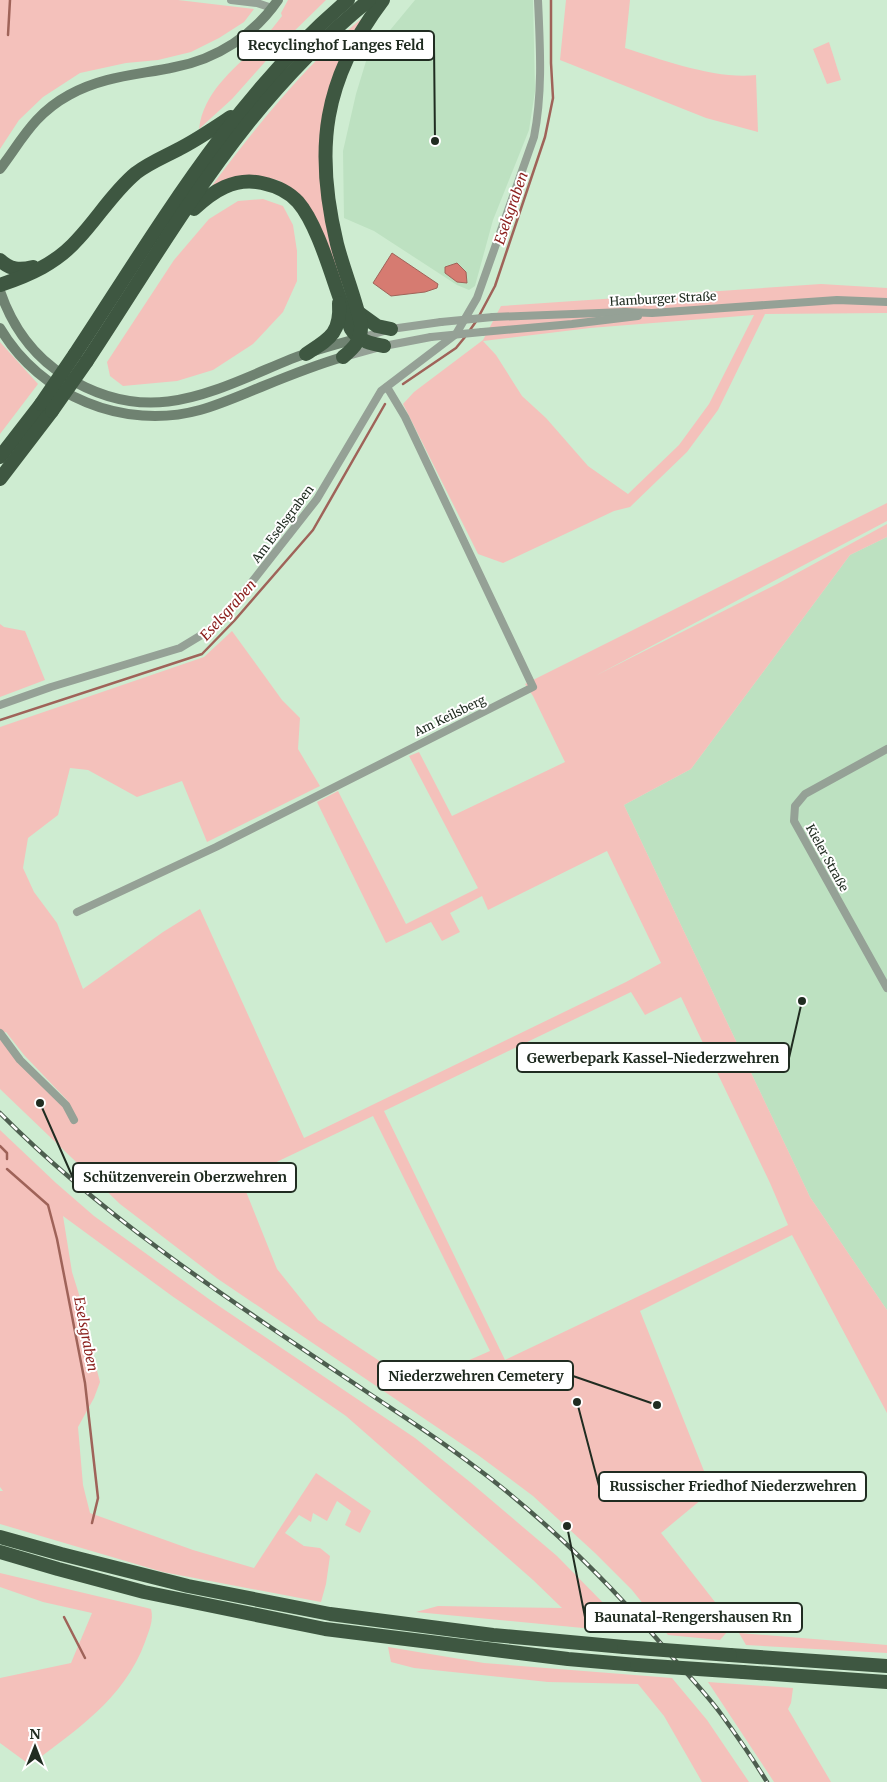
<svg xmlns="http://www.w3.org/2000/svg" width="887" height="1782" viewBox="0 0 887 1782" font-family="Merriweather,serif">
  <style>
    .built { fill: #bde1c1 }
    .green { fill: #f4c1bb; fill-rule: evenodd }
    .water { fill: #d67b71; stroke: #9f6359 }
    .lines { fill: none; stroke-linecap: round; stroke-linejoin: round }
    .stream { stroke: #9f6359; stroke-width: 2.5 }
    .minor { stroke: #95a196; stroke-width: 8 }
    .secondary { stroke: #6f8271; stroke-width: 10 }
    .motorway { stroke: #3e5741; stroke-width: 14 }
    .rail-casing { stroke: #4d5e4f; stroke-width: 4.5 }
    .rail { stroke: #fff; stroke-width: 2.5; stroke-dasharray: 8; stroke-linecap: butt }
    .minor-bridge { stroke: #95a196; stroke-width: 8 }
    .motorway-bridge { stroke: #3e5741; stroke-width: 14 }
    .labels { text-anchor: middle; stroke-width: 4; stroke-linejoin: round; paint-order: stroke }
    .street-label { font-size: 12px; fill: #202c21; stroke: #fff }
    .water-label { font-size: 14px; font-style: italic; fill: #8a1e1b; stroke: #fff }
    .leader { fill: none; stroke: #202c21; stroke-width: 2 }
    .callout-dot { fill: #202c21; stroke: #fff; stroke-width: 2 }
    .callout { fill: #fff; stroke: #202c21; stroke-width: 2 }
    .callout-label { font-size: 14px; text-anchor: middle; font-weight: bold; fill: #202c21 }
  </style>
  <rect width="100%" height="100%" fill="#ceecd1"/>
  <g class="built">
    <path d="M 415,0 L 533,0 L 535,91 L 529,130 L 493,220 L 475,286 L 469,290 L 457,285 L 374,231 L 344,218 L 343,151 L 356,94 L 367,58 Z"/>
    <path d="M 887,537 L 887,1310 L 810,1197 L 624,805 L 691,769 L 850,555 Z"/>
  </g>
  <g class="green">
    <path d="M 0,0 L 178,0 L 254,9 L 244,22 L 219,38 L 191,52 L 158,60 L 126,63 L 80,73 L 43,97 L 19,120 L 0,149 Z"/>
    <path d="M 288,0 L 326,0 L 281,44 L 232,99 L 199,129 C 204,90 235,69 260,43 C 268,34 275,25 282,16 L 281,13 Z"/>
    <path d="M 566,0 L 630,0 L 625,48 C 662,60 718,80 756,75 L 758,132 L 706,118 L 560,60 Z"/>
    <path d="M 367,14 L 350,38 L 342,55 L 324,126 L 346,290 L 282,182 C 253,171 239,179 211,187 C 258,124 306,64 367,14 Z"/>
    <path d="M 829,42 L 841,80 L 827,84 L 813,49 Z"/>
    <path d="M 263,199 L 283,206 L 293,225 L 297,251 L 297,281 L 283,312 L 253,344 L 213,370 L 177,381 L 123,386 L 110,376 L 107,362 L 174,260 L 209,219 L 238,201 Z"/>
    <path d="M 821,284 L 887,288 L 887,313 L 765,314 L 718,410 L 687,452 L 630,507 L 614,511 L 503,563 L 478,554 L 403,404 L 414,392 L 483,340 L 501,306 ZM 754,315 L 709,404 L 679,445 L 628,494 L 588,466 L 546,418 L 522,396 L 496,355 L 483,341 L 590,328 Z"/>
    <path d="M 0,342 L 38,384 L 0,434 Z"/>
    <path d="M 887,503 L 887,521 L 595,676 L 777,584 L 887,524 L 887,537 L 850,555 L 691,769 L 624,805 L 810,1197 L 887,1310 L 887,1413 L 792,1235 L 640,1311 L 710,1486 L 720,1476 L 725,1480 L 661,1533 L 733,1625 L 720,1640 L 668,1635 L 632,1590 L 595,1553 L 533,1496 L 478,1455 L 218,1279 L 120,1204 L 0,1089 L 0,1037 L 71,1108 L 67,1100 L 24,1055 L 6,1032 L 0,1034 L 0,727 L 204,657 L 232,631 L 282,700 L 300,718 L 298,749 L 320,786 L 207,842 L 182,781 L 137,797 L 88,770 L 70,768 L 58,815 L 28,838 L 23,868 L 34,892 L 57,923 L 83,989 L 163,932 L 200,909 L 304,1138 L 626,982 L 661,963 L 607,851 L 488,910 L 482,896 L 450,913 L 460,932 L 442,941 L 431,922 L 386,943 L 317,802 L 338,791 L 406,924 L 478,888 L 409,756 L 419,752 L 452,816 L 565,762 L 533,696 L 525,684 ZM 631,992 L 645,1015 L 681,997 L 770,1183 L 788,1225 L 505,1360 L 384,1111 ZM 373,1116 L 490,1351 L 414,1384 L 318,1320 L 277,1269 L 241,1179 Z"/>
    <path d="M 0,624 L 4,627 L 25,631 L 45,680 L 0,697 Z"/>
    <path d="M 0,1130 L 56,1183 L 94,1216 L 213,1302 L 415,1438 L 470,1482 L 557,1556 L 620,1620 L 614,1631 L 416,1612 L 438,1606 L 562,1608 L 533,1580 L 346,1416 L 172,1296 L 63,1216 L 72,1272 L 82,1304 L 86,1329 L 100,1382 L 94,1398 L 78,1427 L 83,1485 L 90,1513 L 193,1550 L 254,1568 L 316,1473 L 371,1511 L 360,1533 L 345,1525 L 351,1511 L 337,1501 L 327,1521 L 313,1513 L 311,1522 L 299,1515 L 285,1533 L 304,1546 L 320,1548 L 330,1556 L 326,1584 L 321,1602 L 163,1572 L 0,1524 L 0,1491 L 3,1491 L 0,1487 Z"/>
    <path d="M 0,1573 L 143,1607 L 151,1609 C 154,1621 149,1630 145,1642 C 124,1699 76,1730 30,1765 L 0,1743 L 0,1678 L 71,1663 L 92,1613 L 43,1602 L 0,1587 Z"/>
    <path d="M 739,1633 L 887,1645 L 887,1653 L 746,1645 Z"/>
    <path d="M 388,1647 L 484,1663 L 672,1678 L 707,1720 L 749,1782 L 702,1782 L 664,1716 L 638,1684 L 548,1682 L 414,1668 L 391,1662 Z"/>
    <path d="M 708,1682 L 793,1688 L 791,1703 L 788,1709 L 831,1782 L 774,1782 Z"/>
  </g>
  <g class="water">
    <path d="M 392,253 L 438,284 L 437,288 L 425,292 L 391,296 L 373,283 Z"/>
    <path d="M 457,263 L 466,272 L 467,283 L 457,282 L 445,273 L 445,267 Z"/>
  </g>
  <g class="lines">
    <g class="stream">
      <path d="M 8,35 L 10,0"/>
      <path d="M 479,316 L 495,286 L 545,137 L 553,98 L 551,63 L 551,0"/>
      <path d="M 470,330 L 477,320"/>
      <path d="M 403,384 L 456,348 L 465,337"/>
      <path d="M 0,720 L 202,654 L 234,621 L 313,530 L 385,404"/>
      <path d="M 0,1146 L 7,1153 L 7,1159"/>
      <path d="M 7,1169 L 48,1205 L 57,1239 L 85,1383 L 98,1498 L 92,1523"/>
      <path d="M 64,1617 L 85,1658"/>
    </g>
    <g class="minor">
      <path d="M 231,0 L 257,3 L 272,8"/>
      <path d="M 493,317 L 625,312 L 652,313 L 837,300 L 887,302"/>
      <path d="M 482,332 L 572,324 L 638,316"/>
      <path d="M 360,338 L 391,329 L 441,322"/>
      <path d="M 348,356 L 384,346 L 431,337"/>
      <path d="M 0,705 L 51,687 L 180,648 L 218,625 L 317,499 L 381,391 L 456,334 L 477,298 L 534,137 C 543,91 540,46 538,0"/>
      <path d="M 887,749 L 805,794 L 795,806 L 794,821 L 887,988"/>
      <path d="M 77,912 L 216,847 L 533,687 L 405,417 L 387,387"/>
      <path d="M 0,1033 L 20,1060 L 66,1105 L 74,1120"/>
    </g>
    <g class="secondary">
      <path d="M 0,169 C 22,140 34,114 69,95 C 103,76 138,75 175,67 C 217,59 254,35 278,0"/>
      <path d="M 0,291 C 12,326 33,356 65,376 C 149,429 211,392 291,359 C 314,350 337,344 360,338"/>
      <path d="M 0,328 C 40,396 124,431 200,410 C 221,404 241,395 261,387 C 288,376 315,365 343,357"/>
    </g>
    <g class="motorway">
      <path d="M 194,209 C 213,191 234,177 262,183 C 276,186 289,192 298,202 C 318,225 332,278 343,307 C 346,314 348,322 351,329 C 358,341 372,344 384,346"/>
      <path d="M 0,260 C 10,270 20,270 33,267"/>
      <path d="M 0,285 C 30,275 57,263 78,239 C 98,218 113,192 136,173 C 149,163 164,157 179,149 C 197,140 214,128 231,117"/>
      <path d="M 359,313 L 377,326 L 391,329"/>
      <path d="M 75,354 C 157,230 233,97 348,0"/>
      <path d="M 306,354 C 329,339 341,334 339,303"/>
      <path d="M 343,357 C 354,348 362,340 361,324 C 355,297 344,271 337,244 C 314,149 323,79 383,0"/>
      <path d="M 87,361 C 140,281 189,197 249,122 C 285,77 325,36 369,0"/>
      <path d="M 0,457 L 41,404"/>
      <path d="M 0,479 L 52,411"/>
      <path d="M 0,1537 L 61,1554 L 188,1586 L 330,1614 L 493,1635 L 624,1647"/>
      <path d="M 0,1552 L 58,1569 L 144,1592 L 325,1629 L 568,1659 L 637,1665"/>
      <path d="M 730,1655 L 887,1666"/>
      <path d="M 743,1672 L 887,1682"/>
    </g>
    <g class="rail-casing">
      <path id="rail" d="M 0,1113 C 108,1222 237,1305 364,1390 C 398,1413 433,1435 466,1460 C 544,1517 612,1585 674,1659 C 690,1677 707,1695 721,1714 C 737,1736 753,1759 767,1782"/>
    </g>
    <use href="#rail" class="rail"/>
    <g class="minor-bridge">
      <path d="M 441,322 L 493,317"/>
      <path d="M 431,337 L 482,332"/>
    </g>
    <g class="motorway-bridge">
      <path d="M 41,404 L 75,354"/>
      <path d="M 52,411 L 87,361"/>
      <path d="M 624,1647 L 730,1655"/>
      <path d="M 637,1665 L 743,1672"/>
    </g>
  </g>
  <g class="labels">
    <g class="street-label">
      <text transform="translate(663 299) rotate(-3)" y="4">Hamburger Straße</text>
      <text transform="translate(283 524) rotate(-53)" y="4">Am Eselsgraben</text>
      <text transform="translate(450 716) rotate(-26)" y="4">Am Keilsberg</text>
      <text transform="translate(827 858) rotate(61)" y="4">Kieler Straße</text>
    </g>
    <g class="water-label">
      <text transform="translate(511 208) rotate(-71)" y="5">Eselsgraben</text>
      <text transform="translate(228 610) rotate(-48)" y="5">Eselsgraben</text>
      <text transform="translate(86 1334) rotate(79)" y="5">Eselsgraben</text>
    </g>
  </g>
  <path class="leader" d="M435 141L434 45M802 1001L789 1058M40 1103L73 1178M657 1405L573 1376M577 1402L599 1486M567 1526L585 1617"/>
  <g class="callout-dot">
    <circle cx="435" cy="141" r="5"/>
    <circle cx="802" cy="1001" r="5"/>
    <circle cx="40" cy="1103" r="5"/>
    <circle cx="657" cy="1405" r="5"/>
    <circle cx="577" cy="1402" r="5"/>
    <circle cx="567" cy="1526" r="5"/>
  </g>
  <g class="callout">
    <rect x="238" y="31" width="196" height="29" rx="5"/>
    <rect x="517" y="1043" width="272" height="29" rx="5"/>
    <rect x="73" y="1163" width="223" height="29" rx="5"/>
    <rect x="378" y="1361" width="195" height="29" rx="5"/>
    <rect x="599" y="1472" width="267" height="29" rx="5"/>
    <rect x="585" y="1603" width="217" height="29" rx="5"/>
  </g>
  <g class="callout-label">
    <text x="336" y="50">Recyclinghof Langes Feld</text>
    <text x="653" y="1063">Gewerbepark Kassel-Niederzwehren</text>
    <text x="185" y="1182">Schützenverein Oberzwehren</text>
    <text x="476" y="1381">Niederzwehren Cemetery</text>
    <text x="733" y="1491">Russischer Friedhof Niederzwehren</text>
    <text x="693" y="1622">Baunatal-Rengershausen Rn</text>
  </g>
  <g transform="translate(35 1747)" stroke="#ffffff" stroke-width="4" paint-order="stroke">
  <path d="M0-4L9 19L0 12L-9 19Z" fill="#202c21"/>
  <text y="-8" font-size="14" font-weight="bold" text-anchor="middle" fill="#202c21">N</text>
  </g>
</svg>
